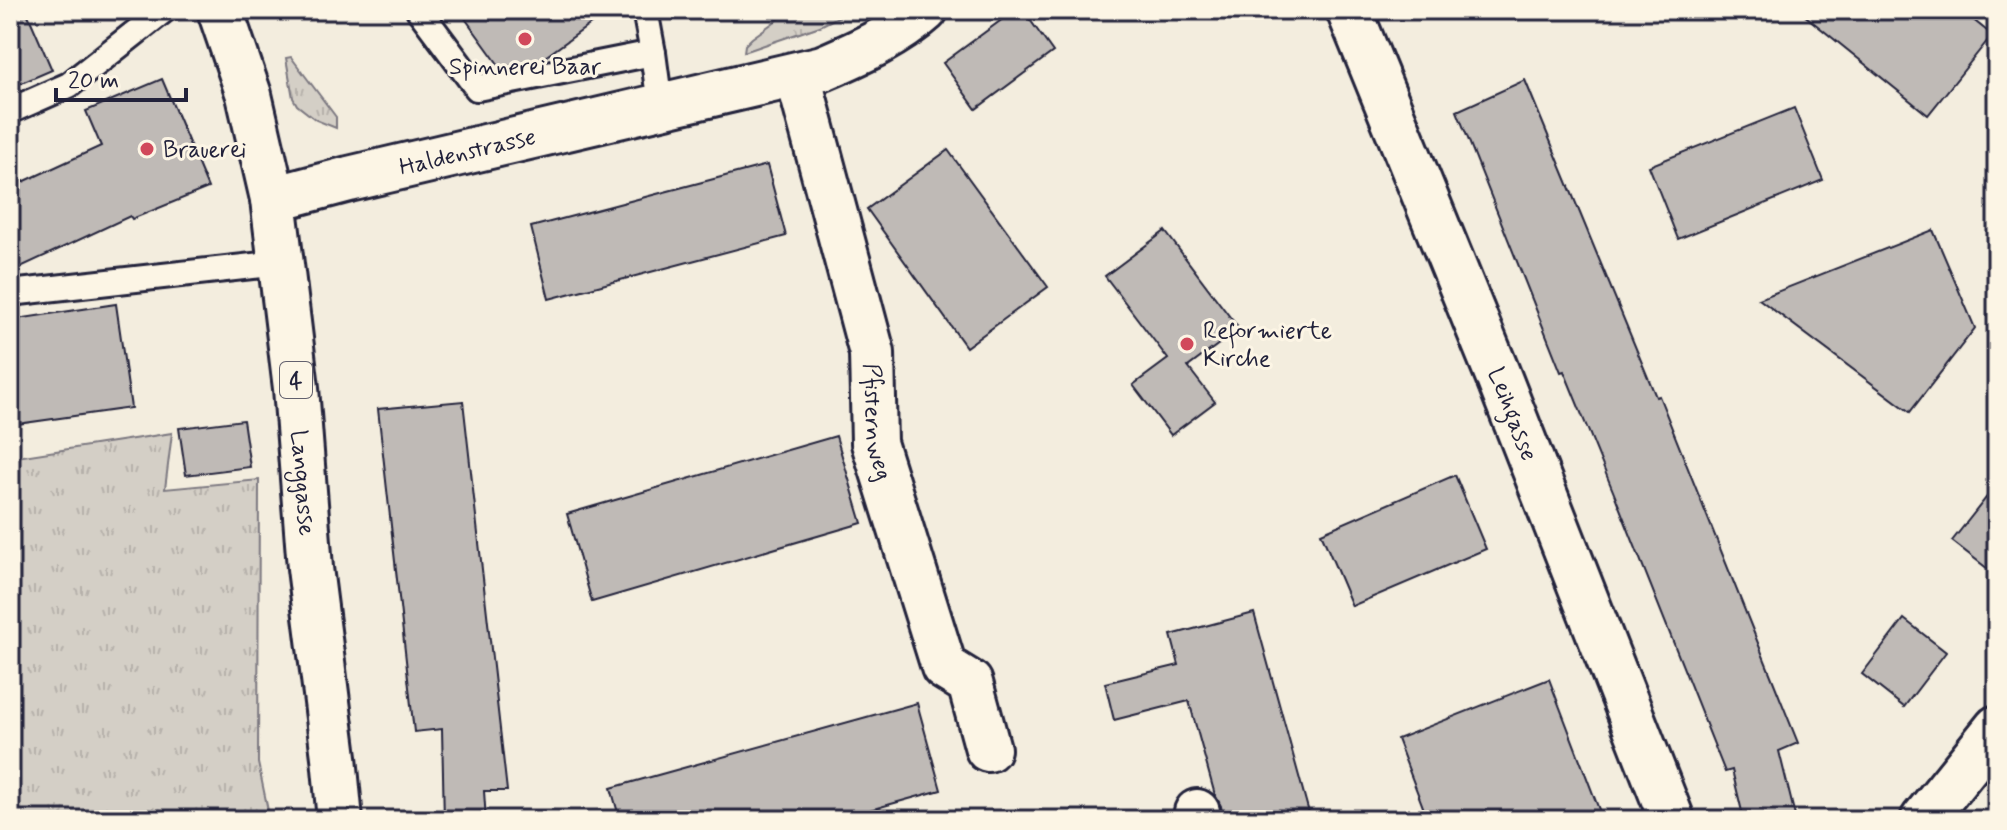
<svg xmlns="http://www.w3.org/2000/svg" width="2007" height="830" viewBox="0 0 2007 830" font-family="Mynerve,sans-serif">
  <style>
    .grass { fill: url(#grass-tufts); stroke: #7b7880; stroke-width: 2 }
    .building { fill: #bfbab6; stroke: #22223b; stroke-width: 2 }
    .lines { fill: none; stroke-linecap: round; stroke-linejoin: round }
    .service-casing { stroke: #22223b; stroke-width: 30 }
    .minor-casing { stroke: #22223b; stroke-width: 50 }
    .tertiary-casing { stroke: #22223b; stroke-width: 50 }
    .primary-casing { stroke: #22223b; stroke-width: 50 }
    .service { stroke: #fcf5e5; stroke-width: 24 }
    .minor { stroke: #fcf5e5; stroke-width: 44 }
    .tertiary { stroke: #fcf5e5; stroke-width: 44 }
    .primary { stroke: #fcf5e5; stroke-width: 44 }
    .poi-dot { fill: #d1495b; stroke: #fcf5e5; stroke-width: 3 }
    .labels { text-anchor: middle; stroke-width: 6; stroke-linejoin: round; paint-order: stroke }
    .shield { fill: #fcf5e5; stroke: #63616e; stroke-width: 2 }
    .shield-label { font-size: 22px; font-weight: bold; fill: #22223b }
    .poi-label { font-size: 24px; fill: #22223b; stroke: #fcf5e5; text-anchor: start }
    .street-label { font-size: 24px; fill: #22223b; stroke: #fcf5e5 }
  </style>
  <defs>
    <pattern id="grass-tufts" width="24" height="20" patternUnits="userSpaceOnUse" patternTransform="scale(2)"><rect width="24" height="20" fill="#d4cfc6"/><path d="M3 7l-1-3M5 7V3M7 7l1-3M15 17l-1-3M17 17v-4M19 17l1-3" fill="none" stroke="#b6b1ab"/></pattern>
  </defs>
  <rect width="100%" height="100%" fill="#f3edde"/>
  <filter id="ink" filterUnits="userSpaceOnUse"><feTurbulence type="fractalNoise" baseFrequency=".0125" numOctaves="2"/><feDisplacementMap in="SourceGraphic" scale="16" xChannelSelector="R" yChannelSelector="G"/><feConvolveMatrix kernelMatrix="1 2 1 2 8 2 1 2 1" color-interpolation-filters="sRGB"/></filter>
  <g filter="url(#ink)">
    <g class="grass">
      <path d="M 791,10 L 852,10 L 820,26 L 744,52 L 745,45 L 752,38 Z"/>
      <path d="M 291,57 L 336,117 L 336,128 L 316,120 L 297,105 L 293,98 L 286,58 Z"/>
      <path d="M 172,433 L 165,489 L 259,480 L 258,763 L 270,820 L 10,820 L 10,458 Z"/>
    </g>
    <g class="building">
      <path d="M 10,10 L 26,10 L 52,70 L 10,88 Z"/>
      <path d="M 459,10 L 610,10 L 541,60 L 501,68 Z"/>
      <path d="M 1015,10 L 1023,10 L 1053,52 L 976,109 L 943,63 Z"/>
      <path d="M 1798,10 L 1961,10 L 1992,35 L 1928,115 Z"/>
      <path d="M 162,79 L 208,188 L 132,219 L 130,216 L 10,272 L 10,188 L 101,146 L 86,111 Z"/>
      <path d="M 1525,80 L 1656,397 L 1659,396 L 1798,743 L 1779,751 L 1796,820 L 1744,820 L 1732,770 L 1725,772 L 1613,491 L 1564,371 L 1561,372 L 1457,111 Z"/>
      <path d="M 1794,108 L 1823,180 L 1678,239 L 1649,166 Z"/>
      <path d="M 948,150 L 1048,287 L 966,347 L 867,209 Z"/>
      <path d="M 767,165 L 786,236 L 549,299 L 531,227 Z"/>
      <path d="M 1933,230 L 1975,328 L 1910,412 L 1759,299 Z"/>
      <path d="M 1165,231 L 1239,329 L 1188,367 L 1215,402 L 1171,435 L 1133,385 L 1168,359 L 1105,276 Z"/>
      <path d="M 116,304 L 131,408 L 10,425 L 10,320 Z"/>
      <path d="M 463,401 L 507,791 L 484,791 L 486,820 L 444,820 L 442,729 L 414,732 L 378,409 Z"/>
      <path d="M 243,420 L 250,467 L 186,475 L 179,428 Z"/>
      <path d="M 836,436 L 862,523 L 592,602 L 567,514 Z"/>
      <path d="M 1455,475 L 1486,549 L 1352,606 L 1321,533 Z"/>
      <path d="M 1997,484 L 1997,576 L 1952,541 Z"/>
      <path d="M 1254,613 L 1311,820 L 1223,820 L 1221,806 L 1215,795 L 1189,701 L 1114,720 L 1105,683 L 1179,665 L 1171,635 Z"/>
      <path d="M 1904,619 L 1946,652 L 1904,707 L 1862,674 Z"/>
      <path d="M 1549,679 L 1603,820 L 1428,820 L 1397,739 Z"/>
      <path d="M 917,703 L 941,790 L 834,820 L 620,820 L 611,788 Z"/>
    </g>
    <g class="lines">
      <g class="service-casing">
        <g id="service">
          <path d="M 419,10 L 477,88 L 653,53 L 660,105"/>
          <path d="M 645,10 L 653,53"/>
          <path d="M 10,111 L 69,85 L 164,10"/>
          <path d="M 10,293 L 280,263"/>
        </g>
      </g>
      <g class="minor-casing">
        <g id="minor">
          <path id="s1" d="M 1349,10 L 1497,373 L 1672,820"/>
          <path id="s2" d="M 798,76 L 872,353 L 874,443 L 944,667 L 970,683 L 988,749"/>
          <path id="s3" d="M 273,199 L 349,179 L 823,68 C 860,52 895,37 925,10"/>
          <path d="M 1197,812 L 1199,820"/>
        </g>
      </g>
      <g class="tertiary-casing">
        <path id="tertiary" d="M 1923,820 L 1997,728"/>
      </g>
      <g class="primary-casing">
        <g id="primary">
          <path id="s4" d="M 220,10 L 249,95 L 273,199 L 296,388 L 310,568 L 334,757 L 340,820"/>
        </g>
      </g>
      <use href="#service" class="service"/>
      <use href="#minor" class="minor"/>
      <use href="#tertiary" class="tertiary"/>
      <use href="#primary" class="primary"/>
    </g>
  </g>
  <g class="poi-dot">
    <circle cx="525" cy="39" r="8"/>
    <circle cx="147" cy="149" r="8"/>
    <circle cx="1187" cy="344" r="8"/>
  </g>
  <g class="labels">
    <rect class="shield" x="280" y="362" width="32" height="36" rx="6"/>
    <g class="shield-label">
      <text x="296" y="388">4</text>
    </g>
    <g class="poi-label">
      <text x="525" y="74" text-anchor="middle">Spinnerei Baar</text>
      <text x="163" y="157">Brauerei</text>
      <text x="1203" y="338">Reformierte<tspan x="1203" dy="28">Kirche</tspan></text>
    </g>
    <g class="street-label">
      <text dy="8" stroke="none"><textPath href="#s3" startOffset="200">Haldenstrasse</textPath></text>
      <text dy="8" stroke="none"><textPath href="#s1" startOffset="436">Leihgasse</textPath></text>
      <text dy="8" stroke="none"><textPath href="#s2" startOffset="356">Pfisternweg</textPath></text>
      <text dy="8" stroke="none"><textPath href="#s4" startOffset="482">Langgasse</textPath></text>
    </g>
  </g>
  <rect width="2007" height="830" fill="none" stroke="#fcf5e5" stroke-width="40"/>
  <rect x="20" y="20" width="1967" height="790" fill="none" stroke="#22223b" stroke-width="3" filter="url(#ink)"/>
  <path d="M56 88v12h130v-12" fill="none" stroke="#22223b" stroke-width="4"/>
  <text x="68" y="88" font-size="24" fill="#22223b" stroke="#fcf5e5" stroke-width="6" paint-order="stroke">20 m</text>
</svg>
